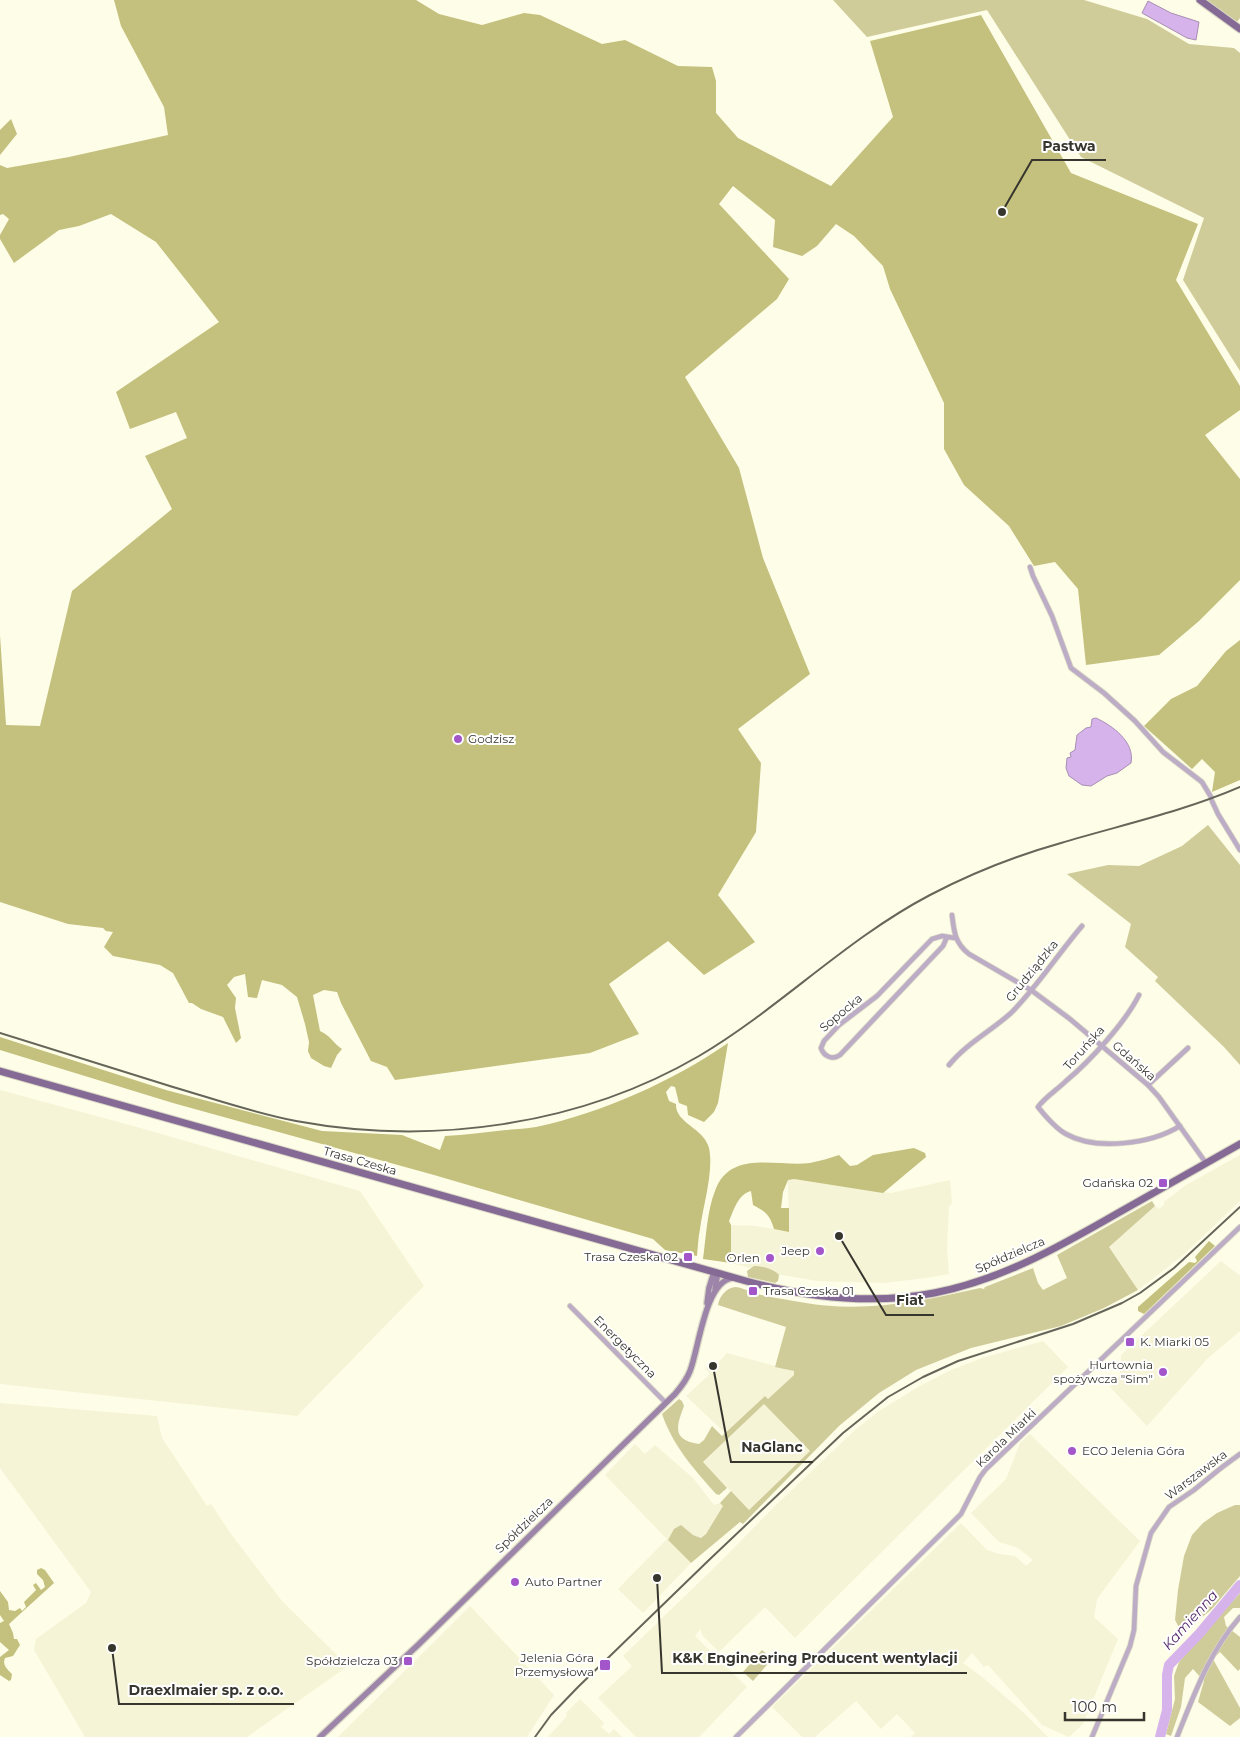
<svg xmlns="http://www.w3.org/2000/svg" width="1240" height="1737" viewBox="0 0 1240 1737" font-family="Montserrat,sans-serif">
  <style>
    .built { fill: #f6f4d6 }
    .green { fill: #cfcc9a }
    .forest { fill: #c4c07d }
    .water { fill: #d7b3ec; stroke: #a78eb3 }
    .lines { fill: none; stroke-linecap: round; stroke-linejoin: round }
    .river { stroke: #d7b3ec; stroke-width: 10 }
    .street-casing { stroke: #dad9c6; stroke-width: 6 }
    .secondary-casing { stroke: #dad9c6; stroke-width: 8 }
    .primary-casing { stroke: #dad9c6; stroke-width: 9 }
    .street { stroke: #bcacc5; stroke-width: 4.5 }
    .secondary { stroke: #9d85aa; stroke-width: 5.5 }
    .primary { stroke: #866a96; stroke-width: 7 }
    .rail { stroke: #666559; stroke-width: 2 }
    .poi-dot { fill: #a356c9; stroke: #fff; stroke-width: 2 }
    .labels { text-anchor: middle; stroke-width: 4; stroke-linejoin: round; paint-order: stroke }
    .poi-label { font-size: 12px; fill: #37362e; stroke: #fff; text-anchor: end }
    .street-label { font-size: 12px; fill: #37362e; stroke: #fff }
    .water-label { font-size: 14px; font-style: italic; fill: #55286b; stroke: #fff }
    .leader { fill: none; stroke: #37362e; stroke-width: 2 }
    .callout-dot { fill: #37362e; stroke: #fff; stroke-width: 2 }
    .callout-label { font-size: 14px; text-anchor: middle; font-weight: bold; fill: #37362e; stroke: #fff; stroke-width: 4; stroke-linejoin: round; paint-order: stroke }
  </style>
  <rect width="100%" height="100%" fill="#fefde7"/>
  <g class="built">
    <path d="M 0,1090 L 137,1127 L 360,1191 L 424,1286 L 297,1416 L 0,1384 Z"/>
    <path d="M 1240,1155 L 1240,1201 L 1182,1256 L 1138,1290 L 1109,1247 L 1109,1245 L 1155,1206 L 1159,1209 L 1164,1205 L 1164,1202 L 1186,1185 Z"/>
    <path d="M 794,1179 L 891,1193 L 950,1180 L 952,1203 L 949,1207 L 947,1248 L 949,1274 L 926,1278 L 884,1283 L 818,1281 L 775,1274 L 731,1263 L 731,1225 L 756,1226 L 789,1232 L 788,1180 Z"/>
    <path d="M 1221,1261 L 1239,1275 L 1240,1274 L 1240,1331 L 1207,1359 L 1147,1426 L 1110,1387 L 1120,1375 L 1121,1355 Z"/>
    <path d="M 1043,1341 L 1068,1367 L 795,1638 L 765,1607 L 719,1652 L 703,1636 L 700,1629 L 695,1636 L 747,1687 L 699,1737 L 636,1737 L 598,1698 L 632,1666 L 623,1656 L 720,1562 L 776,1505 L 855,1430 L 879,1411 L 918,1387 L 951,1370 L 982,1358 Z"/>
    <path d="M 727,1353 L 794,1371 L 794,1375 L 768,1399 L 765,1397 L 725,1433 L 686,1396 L 710,1374 L 705,1369 L 713,1360 L 717,1364 Z"/>
    <path d="M 0,1403 L 157,1416 L 162,1438 L 207,1506 L 211,1504 L 231,1534 L 282,1601 L 348,1666 L 247,1737 L 85,1737 L 34,1650 L 36,1639 L 86,1603 L 91,1592 L 0,1468 Z"/>
    <path d="M 764,1403 L 810,1451 L 749,1510 L 703,1463 Z"/>
    <path d="M 1030,1434 L 1140,1541 L 1097,1599 L 1094,1617 L 1118,1639 L 1083,1724 L 1069,1737 L 1042,1725 L 988,1665 L 984,1667 L 972,1653 L 963,1663 L 981,1676 L 1024,1713 L 1048,1737 L 911,1737 L 915,1733 L 897,1714 L 881,1729 L 856,1701 L 815,1737 L 802,1737 L 772,1707 L 961,1523 L 987,1550 L 999,1554 L 1015,1556 L 1026,1566 L 1033,1560 L 1018,1548 L 999,1542 L 971,1513 L 1006,1479 L 1020,1443 Z"/>
    <path d="M 635,1444 L 645,1454 L 655,1445 L 693,1478 L 714,1505 L 720,1503 L 724,1506 L 706,1534 L 701,1538 L 693,1535 L 681,1525 L 668,1540 L 691,1563 L 643,1613 L 618,1589 L 667,1539 L 605,1475 Z"/>
    <path d="M 470,1606 L 554,1695 L 527,1737 L 338,1737 Z"/>
    <path d="M 580,1699 L 604,1723 L 601,1727 L 609,1734 L 614,1729 L 622,1737 L 548,1737 L 567,1716 L 566,1713 Z"/>
  </g>
  <g class="green">
    <path d="M 833,0 L 1084,0 L 1147,19 L 1189,44 L 1234,48 L 1240,53 L 1240,371 L 1183,280 L 1204,218 L 1081,157 L 987,10 L 867,37 Z"/>
    <path d="M 1200,0 L 1240,0 L 1240,18 L 1235,25 Z"/>
    <path d="M 1208,825 L 1240,865 L 1240,1065 L 1224,1047 L 1155,981 L 1158,977 L 1125,947 L 1131,924 L 1067,874 L 1108,865 L 1139,866 L 1182,846 Z"/>
    <path d="M 1152,1201 L 1155,1206 L 1109,1247 L 1138,1290 L 1104,1308 L 1061,1326 L 971,1348 L 916,1370 L 879,1393 L 839,1426 L 743,1524 L 740,1522 L 691,1563 L 668,1540 L 674,1529 L 681,1525 L 693,1535 L 701,1538 L 706,1534 L 723,1506 L 720,1503 L 731,1491 L 749,1510 L 810,1451 L 764,1404 L 703,1462 L 727,1488 L 719,1495 L 716,1494 C 694,1469 673,1446 662,1414 L 679,1399 L 682,1401 L 684,1406 C 676,1427 672,1440 699,1444 L 704,1440 L 712,1426 L 722,1436 L 765,1396 L 768,1399 L 794,1375 L 794,1371 L 775,1367 L 786,1327 L 718,1305 C 719,1297 726,1288 735,1287 C 741,1287 750,1292 757,1294 C 773,1298 790,1300 806,1303 C 864,1313 923,1301 980,1288 L 984,1289 L 985,1287 L 1033,1268 L 1038,1283 L 1043,1290 L 1067,1278 L 1057,1255 Z"/>
    <path d="M 754,1266 C 762,1266 774,1269 779,1275 L 778,1281 L 775,1283 L 748,1277 L 747,1271 Z"/>
    <path d="M 1235,1505 L 1240,1505 L 1240,1576 L 1211,1610 L 1182,1633 L 1175,1620 L 1178,1590 L 1184,1556 L 1192,1535 L 1203,1523 L 1217,1513 Z"/>
    <path d="M 1240,1593 L 1240,1608 L 1233,1608 L 1224,1617 L 1226,1626 L 1240,1637 L 1240,1669 L 1238,1671 L 1220,1652 L 1213,1659 L 1240,1708 L 1240,1718 L 1230,1726 L 1198,1702 L 1204,1681 L 1193,1669 L 1185,1678 L 1181,1707 L 1171,1736 L 1166,1734 L 1175,1699 L 1174,1676 L 1179,1662 Z"/>
    <path d="M 762,1650 L 772,1659 L 753,1681 L 743,1672 Z"/>
  </g>
  <g class="forest">
    <path d="M 114,0 L 416,0 L 439,14 L 482,25 L 524,13 L 540,15 L 602,44 L 625,40 L 678,66 L 712,67 L 716,81 L 716,113 L 738,138 L 831,186 L 893,117 L 870,41 L 981,15 L 1071,173 L 1198,224 L 1176,280 L 1240,386 L 1240,410 L 1205,435 L 1240,479 L 1240,580 L 1199,621 L 1159,655 L 1086,665 L 1078,589 L 1055,562 L 1034,566 L 1009,526 L 964,485 L 944,449 L 944,403 L 890,289 L 883,266 L 854,236 L 836,224 L 817,246 L 802,256 L 773,247 L 775,220 L 733,186 L 719,204 L 789,279 L 777,299 L 685,377 L 739,468 L 763,558 L 810,674 L 738,729 L 761,763 L 756,832 L 718,895 L 755,942 L 704,975 L 668,941 L 609,984 L 639,1034 L 590,1053 L 395,1080 L 387,1067 L 371,1061 L 341,1003 L 337,992 L 324,990 L 313,995 L 320,1031 C 331,1036 332,1042 342,1049 L 337,1055 L 331,1068 L 324,1066 L 311,1058 L 308,1051 L 309,1042 L 305,1024 L 297,997 L 282,985 L 262,980 L 257,998 L 248,997 L 245,974 L 234,977 L 227,985 L 236,998 L 235,1008 L 241,1038 L 236,1043 L 223,1017 L 201,1009 L 192,1003 L 189,1003 L 173,973 L 160,965 L 113,956 L 104,947 L 113,932 L 106,931 L 103,928 L 68,924 L 0,902 L 0,635 L 6,725 L 40,726 L 72,591 L 172,509 L 145,456 L 187,438 L 176,412 L 130,429 L 116,392 L 219,322 L 156,242 L 111,214 L 79,226 L 59,230 L 14,263 L 0,239 L 0,235 L 9,219 L 3,214 L 0,215 L 0,165 L 7,168 L 69,157 L 168,135 L 164,107 L 121,26 Z"/>
    <path d="M 11,119 L 17,134 L 0,155 L 0,130 Z"/>
    <path d="M 1240,640 L 1240,780 L 1212,792 L 1215,772 L 1202,759 L 1192,769 L 1144,726 L 1171,699 L 1197,686 L 1226,651 Z"/>
    <path d="M 0,1037 L 166,1090 L 322,1131 L 402,1135 L 440,1150 L 445,1136 C 465,1135 485,1132 506,1130 C 516,1129 526,1129 536,1127 C 602,1113 673,1081 728,1043 L 718,1103 L 714,1112 L 704,1122 L 688,1115 L 687,1106 L 679,1103 L 675,1087 L 671,1086 L 666,1092 L 669,1101 L 676,1104 C 675,1123 704,1128 709,1148 C 714,1171 703,1206 700,1229 C 698,1238 698,1247 697,1256 L 665,1250 L 653,1239 L 434,1175 L 173,1103 L 0,1050 Z"/>
    <path d="M 914,1148 L 925,1153 L 926,1157 L 883,1193 L 794,1179 L 788,1180 L 783,1192 L 781,1208 L 789,1208 L 789,1232 L 774,1229 C 770,1215 766,1212 753,1205 L 751,1191 C 738,1194 734,1210 729,1221 L 731,1225 L 731,1263 L 703,1259 C 706,1238 707,1211 715,1191 C 730,1149 776,1167 810,1163 C 820,1161 830,1158 839,1155 L 850,1166 L 857,1165 L 873,1155 Z"/>
    <path d="M 1209,1241 L 1215,1246 L 1144,1314 L 1138,1311 L 1138,1307 L 1189,1262 L 1195,1263 L 1197,1261 L 1195,1257 Z"/>
    <path d="M 41,1568 L 45,1570 L 54,1583 L 9,1624 L 13,1633 L 14,1639 L 17,1639 L 20,1645 L 13,1656 L 5,1658 C 2,1665 7,1669 12,1674 L 11,1680 L 9,1681 L 0,1675 L 0,1657 L 9,1650 L 0,1642 L 0,1623 L 4,1621 L 0,1615 L 0,1591 L 8,1602 L 9,1610 L 15,1611 L 20,1608 L 22,1611 L 26,1607 L 24,1602 L 36,1590 L 33,1585 L 36,1583 L 41,1590 L 45,1587 L 43,1580 L 37,1574 L 37,1570 Z"/>
  </g>
  <g class="water">
    <path d="M 1148,1 L 1171,13 L 1199,22 L 1196,40 L 1187,38 L 1142,13 Z"/>
    <path d="M 1096,718 C 1113,726 1135,742 1131,763 L 1117,773 L 1107,776 L 1091,786 L 1082,785 L 1069,776 L 1066,768 L 1067,758 L 1071,757 L 1070,753 L 1075,750 L 1077,735 L 1086,728 L 1091,727 L 1092,719 Z"/>
  </g>
  <g class="lines">
    <path class="river" d="M 1160,1737 L 1167,1710 L 1167,1675 L 1169,1665 L 1199,1634 L 1240,1585"/>
    <g class="street-casing">
      <g id="street">
        <path d="M 1030,567 L 1033,576 L 1052,616 L 1071,668 L 1104,693 L 1135,721 L 1163,752 L 1202,782 L 1211,797"/>
        <path d="M 1212,801 L 1218,814 L 1240,850"/>
        <path d="M 952,915 C 954,932 955,943 969,954 L 1031,990"/>
        <path d="M 947,937 L 943,946 L 840,1055 C 833,1060 824,1057 821,1048 L 824,1041 L 839,1025 L 877,996 L 932,939 L 942,936 L 955,938"/>
        <path d="M 1031,990 L 1070,1019 L 1148,1085 L 1159,1097 L 1206,1163"/>
        <path d="M 1139,995 C 1125,1023 1090,1061 1066,1081 C 1057,1090 1045,1097 1038,1107 C 1046,1117 1055,1128 1066,1134 C 1096,1151 1151,1144 1180,1126"/>
        <path d="M 949,1065 C 966,1044 991,1031 1011,1013 C 1037,987 1058,954 1082,926"/>
        <path d="M 1148,1085 L 1188,1048"/>
        <path d="M 570,1306 L 666,1403"/>
        <path d="M 736,1737 L 961,1514 L 980,1477 L 986,1469 L 1240,1227"/>
        <path d="M 1092,1737 L 1130,1646 L 1134,1630 L 1136,1586 L 1151,1533 L 1169,1507 L 1194,1490 L 1221,1468 L 1240,1454"/>
        <path d="M 1177,1737 C 1194,1695 1209,1652 1240,1617"/>
      </g>
    </g>
    <g class="secondary-casing">
      <g id="secondary">
        <path d="M 714,1272 L 717,1278 L 715,1289"/>
        <path d="M 707,1303 L 709,1288 L 714,1272"/>
        <path d="M 320,1737 L 418,1645 L 675,1394 C 681,1387 687,1379 690,1371 C 699,1348 705,1282 732,1278"/>
      </g>
    </g>
    <g class="primary-casing">
      <g id="primary">
        <path d="M 1200,0 L 1240,29"/>
        <path d="M 0,1071 L 746,1281 C 806,1297 872,1305 934,1293 C 1001,1280 1059,1247 1118,1213 C 1159,1190 1199,1167 1240,1144"/>
      </g>
    </g>
    <use href="#street" class="street"/>
    <use href="#secondary" class="secondary"/>
    <use href="#primary" class="primary"/>
    <g class="rail">
      <path d="M 0,1033 C 58,1051 116,1069 173,1087 C 214,1099 254,1113 296,1121 C 431,1146 579,1126 699,1056 C 780,1008 846,939 930,895 C 972,873 1015,856 1061,843 C 1121,825 1182,812 1240,787"/>
      <path d="M 535,1737 L 551,1715 L 578,1687 L 709,1560 L 843,1433 L 888,1397 L 923,1377 L 958,1361 L 1073,1324 L 1122,1303 L 1140,1293 L 1174,1268 L 1240,1207"/>
    </g>
  </g>
  <g class="poi-dot">
    <circle cx="458" cy="739" r="5"/>
    <rect x="1158" y="1178" width="10" height="10" rx="2.5"/>
    <circle cx="820" cy="1251" r="5"/>
    <rect x="683" y="1252" width="10" height="10" rx="2.5"/>
    <circle cx="770" cy="1258" r="5"/>
    <rect x="748" y="1286" width="10" height="10" rx="2.5"/>
    <rect x="1125" y="1337" width="10" height="10" rx="2.5"/>
    <circle cx="1163" cy="1372" r="5"/>
    <circle cx="1072" cy="1451" r="5"/>
    <circle cx="515" cy="1582" r="5"/>
    <rect x="403" y="1656" width="10" height="10" rx="2.5"/>
    <rect x="599" y="1659" width="12" height="12" rx="2.5"/>
  </g>
  <g class="labels">
    <g class="poi-label">
      <text x="468" y="743" text-anchor="start">Godzisz</text>
      <text x="1153" y="1187">Gdańska 02</text>
      <text x="810" y="1255">Jeep</text>
      <text x="678" y="1261">Trasa Czeska 02</text>
      <text x="760" y="1262">Orlen</text>
      <text x="763" y="1295" text-anchor="start">Trasa Czeska 01</text>
      <text x="1140" y="1346" text-anchor="start">K. Miarki 05</text>
      <text x="1153" y="1369">Hurtownia<tspan x="1153" dy="14">spożywcza "Sim"</tspan></text>
      <text x="1082" y="1455" text-anchor="start">ECO Jelenia Góra</text>
      <text x="525" y="1586" text-anchor="start">Auto Partner</text>
      <text x="594" y="1662">Jelenia Góra<tspan x="594" dy="14">Przemysłowa</tspan></text>
      <text x="398" y="1665">Spółdzielcza 03</text>
    </g>
    <g class="street-label">
      <text transform="translate(1032 971) rotate(-51)" y="4">Grudziądzka</text>
      <text transform="translate(841 1013) rotate(-40)" y="4">Sopocka</text>
      <text transform="translate(1084 1048) rotate(-48)" y="4">Toruńska</text>
      <text transform="translate(1134 1061) rotate(41)" y="4">Gdańska</text>
      <text transform="translate(360 1161) rotate(16)" y="4">Trasa Czeska</text>
      <text transform="translate(1010 1255) rotate(-23)" y="4">Spółdzielcza</text>
      <text transform="translate(625 1347) rotate(45)" y="4">Energetyczna</text>
      <text transform="translate(1006 1438) rotate(-44)" y="4">Karola Miarki</text>
      <text transform="translate(1196 1475) rotate(-37)" y="4">Warszawska</text>
      <text transform="translate(524 1525) rotate(-44)" y="4">Spółdzielcza</text>
    </g>
    <g class="water-label">
      <text transform="translate(1190 1620) rotate(-48)" y="5">Kamienna</text>
    </g>
  </g>
  <path class="leader" d="M1002 212L1032 160H1106M839 1236L886 1315H934M713 1366L731 1462H813M657 1578L662 1673H967M112 1648L119 1704H294"/>
  <g class="callout-dot">
    <circle cx="1002" cy="212" r="5"/>
    <circle cx="839" cy="1236" r="5"/>
    <circle cx="713" cy="1366" r="5"/>
    <circle cx="657" cy="1578" r="5"/>
    <circle cx="112" cy="1648" r="5"/>
  </g>
  <g class="callout-label">
    <text x="1069" y="151">Pastwa</text>
    <text x="910" y="1305">Fiat</text>
    <text x="772" y="1452">NaGlanc</text>
    <text x="815" y="1663">K&amp;K Engineering Producent wentylacji</text>
    <text x="206" y="1695">Draexlmaier sp. z o.o.</text>
  </g>
  <path d="M1065 1712v8h79v-8" fill="none" stroke="#37362e" stroke-width="2.5"/>
  <text x="1072" y="1712" font-size="15" fill="#37362e" stroke="#ffffff" stroke-width="4" paint-order="stroke">100 m</text>
</svg>
